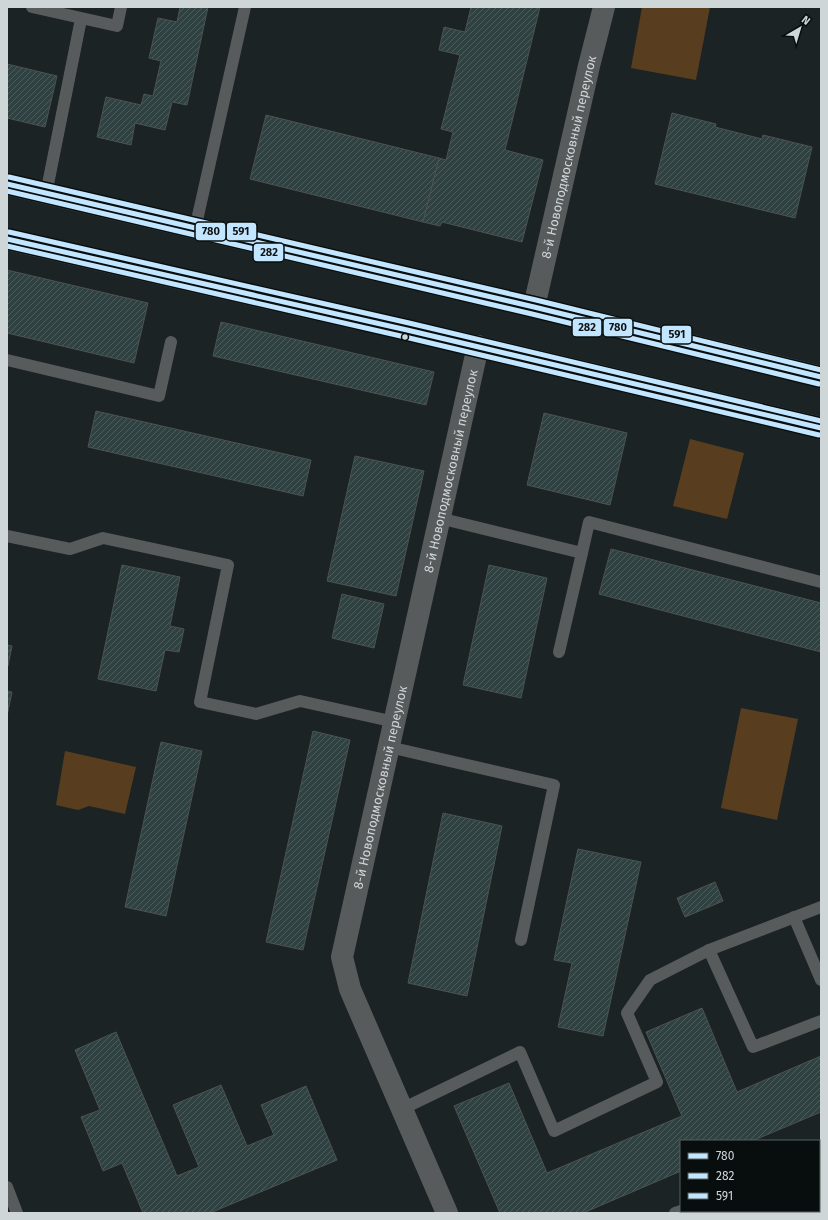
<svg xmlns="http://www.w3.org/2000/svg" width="828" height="1220" viewBox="0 0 828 1220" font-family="'Fira Sans',sans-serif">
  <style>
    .park { fill: #583e1f }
    .building { fill: url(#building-hatch); stroke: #4c5253 }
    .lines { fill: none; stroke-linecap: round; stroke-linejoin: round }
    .lane { stroke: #585b5b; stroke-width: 12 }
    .street { stroke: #585b5b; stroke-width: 22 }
    .secondary { stroke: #585e5e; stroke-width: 22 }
    .bus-1-casing { stroke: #080e0e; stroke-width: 8 }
    .bus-2-casing { stroke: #080e0e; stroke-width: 8 }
    .bus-3-casing { stroke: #080e0e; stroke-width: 8 }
    .bus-1 { stroke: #c2e6ff; stroke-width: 5 }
    .bus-2 { stroke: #c2e6ff; stroke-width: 5 }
    .bus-3 { stroke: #c2e6ff; stroke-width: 5 }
    .bus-dot { fill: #ced6d7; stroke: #080e0e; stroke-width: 1.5 }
    .labels { text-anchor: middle; stroke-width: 3.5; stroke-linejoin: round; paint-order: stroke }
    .street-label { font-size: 13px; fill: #ced6d7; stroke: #080e0e }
    .line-badge { stroke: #080e0e; stroke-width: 1.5 }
    .pale-badge-label { font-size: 11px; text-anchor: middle; font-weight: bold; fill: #111 }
  </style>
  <defs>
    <pattern id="building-hatch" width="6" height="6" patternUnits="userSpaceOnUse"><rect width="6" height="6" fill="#304142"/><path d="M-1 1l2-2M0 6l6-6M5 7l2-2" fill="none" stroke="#4d5c5d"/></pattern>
  </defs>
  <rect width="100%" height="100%" fill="#1c2324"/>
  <g class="park">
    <path d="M 642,7 L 710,7 L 696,80 L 631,68 Z"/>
    <path d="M 690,439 L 744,453 L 727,519 L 673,506 Z"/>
    <path d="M 741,708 L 798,719 L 777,820 L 721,808 Z"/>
    <path d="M 65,751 L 136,767 L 125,814 L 89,806 L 78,810 L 56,805 Z"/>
  </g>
  <g class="building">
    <path d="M 180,7 L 208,7 L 187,105 L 172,102 L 165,130 L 135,123 L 131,145 L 97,137 L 106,97 L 141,105 L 144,94 L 153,96 L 161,61 L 149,58 L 158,18 L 177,22 Z"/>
    <path d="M 471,7 L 540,7 L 505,150 L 543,160 L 522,242 L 442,222 L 440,226 L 423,222 L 439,158 L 446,160 L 453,132 L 441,129 L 460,55 L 439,50 L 444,27 L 465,32 Z"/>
    <path d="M 7,64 L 57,76 L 45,127 L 7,118 Z"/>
    <path d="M 672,113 L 716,124 L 715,127 L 762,139 L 763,135 L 812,147 L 795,218 L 655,184 Z"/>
    <path d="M 266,115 L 439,158 L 423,222 L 250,179 Z"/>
    <path d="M 7,270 L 148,303 L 134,363 L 7,333 Z"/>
    <path d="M 221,322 L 434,372 L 426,405 L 213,356 Z"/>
    <path d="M 96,411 L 311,460 L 303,496 L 88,447 Z"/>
    <path d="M 544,413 L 627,433 L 610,505 L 527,485 Z"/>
    <path d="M 355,456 L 424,471 L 396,596 L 327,581 Z"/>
    <path d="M 611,549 L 821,603 L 821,652 L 599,594 Z"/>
    <path d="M 122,565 L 180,577 L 170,626 L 184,629 L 179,652 L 165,650 L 156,691 L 98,679 Z"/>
    <path d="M 489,565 L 547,578 L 521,698 L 463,685 Z"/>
    <path d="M 342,594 L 384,604 L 374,648 L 332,638 Z"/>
    <path d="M 7,645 L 12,646 L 8,666 L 7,666 Z"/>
    <path d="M 7,691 L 12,692 L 7,716 Z"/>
    <path d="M 313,731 L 350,740 L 303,950 L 266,942 Z"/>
    <path d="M 161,742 L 202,751 L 166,916 L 125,907 Z"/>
    <path d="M 443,813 L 502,826 L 467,996 L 408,983 Z"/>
    <path d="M 578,849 L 641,862 L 603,1036 L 558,1027 L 572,963 L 554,960 Z"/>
    <path d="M 715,882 L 723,901 L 685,917 L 677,898 Z"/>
    <path d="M 702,1008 L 737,1092 L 821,1056 L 821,1112 L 752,1141 L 681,1141 L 681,1171 L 583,1213 L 500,1213 L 454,1106 L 509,1083 L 547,1173 L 682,1116 L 646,1032 Z"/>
    <path d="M 116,1032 L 177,1176 L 199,1167 L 173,1105 L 221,1085 L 247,1146 L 274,1135 L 261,1105 L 306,1086 L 337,1160 L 210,1213 L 143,1213 L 122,1163 L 103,1171 L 81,1117 L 100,1110 L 75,1050 Z"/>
  </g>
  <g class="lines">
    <g class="lane">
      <path d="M 32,7 L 117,26 L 121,7"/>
      <path d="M 46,194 L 81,19"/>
      <path d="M 195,229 L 245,7"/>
      <path d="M 7,360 L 159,396 L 171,342"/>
      <path d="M 439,518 L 582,553 L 589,522 L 821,582"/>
      <path d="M 7,536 L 70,549 L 103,538 L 228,565 L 200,702 L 256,714 L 300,701 L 395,722"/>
      <path d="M 559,652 L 582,553"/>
      <path d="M 389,747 L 554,785 L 521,940"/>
      <path d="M 794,917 L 821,980"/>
      <path d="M 709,950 L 753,1047 L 821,1021"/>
      <path d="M 402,1109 L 520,1052 L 554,1131 L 657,1082 L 627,1013 L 650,980 L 709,950 L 821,907"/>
      <path d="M 819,1149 L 821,1148"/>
      <path d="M 7,1187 L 17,1213"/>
      <path d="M 675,1213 L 681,1211"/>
    </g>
    <g class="street">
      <path id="s1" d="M 534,307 L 589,66 L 604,7"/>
      <path id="s2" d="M 447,1213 L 350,989 L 342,957 L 478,346"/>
    </g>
    <g class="secondary">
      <path d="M 7,184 L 534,307 L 821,377"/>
      <path d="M 7,239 L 407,330 L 821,428"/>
      <path d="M 806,1213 L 811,1211"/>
    </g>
    <g class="bus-1-casing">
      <g id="bus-1">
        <path d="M 7,184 L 534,307 L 821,377"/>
        <path d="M 7,239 L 407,330 L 821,428"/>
      </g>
    </g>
    <g class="bus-2-casing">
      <g id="bus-2">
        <path d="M 7,191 L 532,314 L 819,384"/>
        <path d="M 7,246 L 405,337 L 819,435"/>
      </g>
    </g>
    <g class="bus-3-casing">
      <g id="bus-3">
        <path d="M 9,177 L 536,300 L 821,370"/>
        <path d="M 9,232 L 409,323 L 821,421"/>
      </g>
    </g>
    <use href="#bus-1" class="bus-1"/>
    <use href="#bus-2" class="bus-2"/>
    <use href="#bus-3" class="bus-3"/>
  </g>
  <circle class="bus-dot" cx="405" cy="337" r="3.5"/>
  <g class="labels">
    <g class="street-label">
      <text dy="5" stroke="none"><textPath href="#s1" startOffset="154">8-й Новоподмосковный переулок</textPath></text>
      <text dy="5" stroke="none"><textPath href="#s2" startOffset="775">8-й Новоподмосковный переулок</textPath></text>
      <text dy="5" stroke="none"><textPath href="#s2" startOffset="451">8-й Новоподмосковный переулок</textPath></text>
    </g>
  </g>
  <g class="line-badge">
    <rect x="226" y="222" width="31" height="19" rx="4" fill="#c2e6ff"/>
    <rect x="195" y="222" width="31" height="19" rx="4" fill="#c2e6ff"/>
    <rect x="253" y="243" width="31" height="19" rx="4" fill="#c2e6ff"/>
    <rect x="603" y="318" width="30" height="19" rx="4" fill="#c2e6ff"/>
    <rect x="572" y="318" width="30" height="19" rx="4" fill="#c2e6ff"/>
    <rect x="661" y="325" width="31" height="19" rx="4" fill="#c2e6ff"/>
  </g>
  <g class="pale-badge-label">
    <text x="241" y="235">591</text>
    <text x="211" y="235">780</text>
    <text x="269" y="256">282</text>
    <text x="618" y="331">780</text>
    <text x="587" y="331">282</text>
    <text x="677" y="338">591</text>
  </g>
  <rect width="828" height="1220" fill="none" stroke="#ced6d7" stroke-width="16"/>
  <rect x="680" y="1140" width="140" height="72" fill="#080e0e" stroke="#575e5e"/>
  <rect x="688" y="1153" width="20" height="6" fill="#c2e6ff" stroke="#575e5e"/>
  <text x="716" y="1160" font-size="12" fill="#ced6d7">780</text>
  <rect x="688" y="1173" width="20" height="6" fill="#c2e6ff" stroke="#575e5e"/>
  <text x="716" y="1180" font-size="12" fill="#ced6d7">282</text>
  <rect x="688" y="1193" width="20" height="6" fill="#c2e6ff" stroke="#575e5e"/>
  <text x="716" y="1200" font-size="12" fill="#ced6d7">591</text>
  <g transform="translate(800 28) rotate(38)" stroke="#080e0e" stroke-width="3" paint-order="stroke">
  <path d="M0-3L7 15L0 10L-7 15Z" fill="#ced6d7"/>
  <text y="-6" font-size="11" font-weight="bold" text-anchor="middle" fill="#ced6d7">N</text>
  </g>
</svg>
